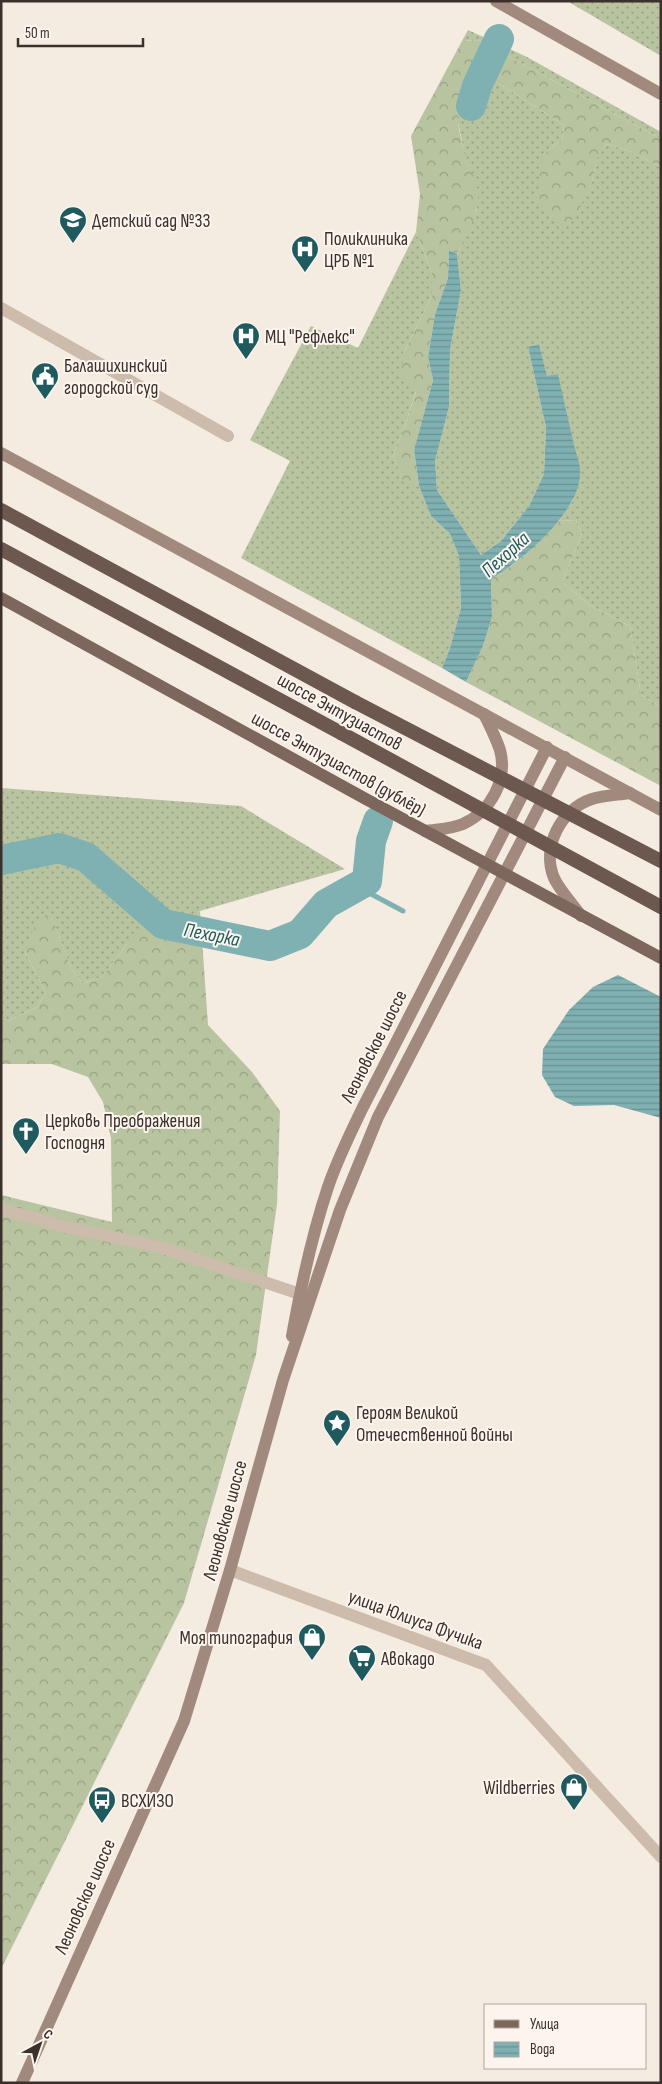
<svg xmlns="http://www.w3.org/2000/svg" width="662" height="2084" viewBox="0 0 662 2084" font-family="'Sofia Sans Condensed',sans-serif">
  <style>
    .grass { fill: url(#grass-dots) }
    .forest { fill: url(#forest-crowns) }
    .water { fill: url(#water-rules) }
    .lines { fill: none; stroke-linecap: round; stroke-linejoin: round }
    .stream { stroke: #7fb0b2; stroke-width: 5 }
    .river { stroke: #7fb0b2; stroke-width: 30 }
    .minor { stroke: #cdbbac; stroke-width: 12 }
    .secondary { stroke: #a18a7d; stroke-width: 12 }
    .primary { stroke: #7d675c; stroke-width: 12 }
    .trunk { stroke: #6c584f; stroke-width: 14 }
    .trunk-bridge { stroke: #6c584f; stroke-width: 14 }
    .labels { text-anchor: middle; stroke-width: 4; stroke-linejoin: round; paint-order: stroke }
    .poi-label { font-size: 19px; fill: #3b302b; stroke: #fbf5ee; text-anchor: start }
    .street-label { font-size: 19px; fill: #3b302b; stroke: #fbf5ee }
    .water-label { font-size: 20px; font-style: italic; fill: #1f5a5e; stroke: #fbf5ee }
  </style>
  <defs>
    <pattern id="grass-dots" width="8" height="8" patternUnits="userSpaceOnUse" patternTransform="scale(1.25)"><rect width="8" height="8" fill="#b8c4a0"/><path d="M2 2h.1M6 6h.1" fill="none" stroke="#97a083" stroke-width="1.8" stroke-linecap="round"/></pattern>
    <pattern id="forest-crowns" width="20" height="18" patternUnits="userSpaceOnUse" patternTransform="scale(1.25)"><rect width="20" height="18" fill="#b8c4a0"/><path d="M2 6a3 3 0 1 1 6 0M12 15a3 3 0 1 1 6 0" fill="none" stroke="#97a083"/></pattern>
    <pattern id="water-rules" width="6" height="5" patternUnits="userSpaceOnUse" patternTransform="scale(1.25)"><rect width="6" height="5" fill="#7fb0b2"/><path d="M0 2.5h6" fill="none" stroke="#699091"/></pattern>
  </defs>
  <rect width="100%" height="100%" fill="#f4ebe1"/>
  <g class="grass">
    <path d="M 567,1 L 661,1 L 661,56 Z"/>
    <path d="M 468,30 L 527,57 L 661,132 L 661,139 L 478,40 L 462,41 Z"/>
    <path d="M 473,77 L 498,83 L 564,125 L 562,140 L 543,154 L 592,182 L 598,153 L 607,144 L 627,150 L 661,167 L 661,707 L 641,695 L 630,626 L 591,606 L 562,582 L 582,534 L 576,520 L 559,521 L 573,500 L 558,375 L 547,377 L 539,344 L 528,347 L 546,427 L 544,474 L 529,506 L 501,541 L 481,555 L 437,490 L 435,461 L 449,407 L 450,350 L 461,290 L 457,254 L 477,209 L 456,114 L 462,90 Z"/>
    <path d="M 416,232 L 432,273 L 432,296 L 403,354 L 416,391 L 404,428 L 393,454 L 402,478 L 419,486 L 431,516 L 450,534 L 459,556 L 461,608 L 450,648 L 442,668 L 241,558 L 290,461 L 250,440 L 311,326 L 358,348 Z"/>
    <path d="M 1,788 L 241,806 L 345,869 L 200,911 L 174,933 L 127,944 L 102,977 L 82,983 L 71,968 L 50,913 L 25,952 L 46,993 L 37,1007 L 7,1022 L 1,1022 Z"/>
  </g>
  <g class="forest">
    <path d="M 478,40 L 661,139 L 661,167 L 627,150 L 607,144 L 598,154 L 592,182 L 575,218 L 559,226 L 536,202 L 543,154 L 562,140 L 564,125 L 498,83 L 473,77 C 447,109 460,135 471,171 C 473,177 478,186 478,193 C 480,213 465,236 457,254 L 449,250 L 448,278 L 435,314 L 428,357 L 433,380 L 414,450 L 419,486 L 402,479 L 393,454 L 404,428 L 416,392 L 401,379 L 403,354 L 432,296 L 432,273 L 416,232 L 420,194 L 411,136 L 462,41 Z"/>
    <path d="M 576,520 L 582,534 L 562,582 L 591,606 L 630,626 L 641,695 L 661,707 L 661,786 L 466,682 L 483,646 L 492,617 L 491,579 C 518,564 538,543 559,521 Z"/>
    <path d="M 200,911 L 208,1025 L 252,1072 L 280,1111 L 277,1204 L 256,1355 L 184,1603 L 1,1969 L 1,1195 L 112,1222 L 111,1138 L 103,1102 L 88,1077 L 52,1064 L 1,1064 L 1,1022 L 7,1022 L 37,1007 L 46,993 L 25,952 L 36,922 L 50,912 L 71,968 L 82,983 L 102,977 L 127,944 L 147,926 L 174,933 Z"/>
  </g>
  <g class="water">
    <path d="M 449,250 L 457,254 L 461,290 L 450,350 L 449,407 L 435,461 L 437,490 L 481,555 L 501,541 L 529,506 L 544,474 L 546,427 L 528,347 L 539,344 L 547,376 L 558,374 C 563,397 568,419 573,441 C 575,451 580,462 580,471 C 582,511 522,561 491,579 L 492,617 L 483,646 L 466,682 L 442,668 L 450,648 L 461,608 L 459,556 L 450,534 L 431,516 L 419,486 L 414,450 L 433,380 L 428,357 L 435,314 L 448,278 Z"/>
    <path d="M 618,975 L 661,997 L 661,1118 L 614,1105 L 574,1106 L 555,1097 L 542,1075 L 543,1049 L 569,1010 L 593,987 Z"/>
  </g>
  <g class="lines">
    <path class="stream" d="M 358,887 L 403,911"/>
    <g class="river">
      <path d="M 471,106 L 477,86 L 499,39"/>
      <path d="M 1,860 L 59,848 L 86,857 L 163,924 L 270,946 L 300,934 L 326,904 L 367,881 L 371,841 L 378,821"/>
    </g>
    <g class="minor">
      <path d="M 1,308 L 228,436"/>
      <path d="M 1,1209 L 66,1227 L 160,1247 L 300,1294"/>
      <path d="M 230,1570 L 486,1665 L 661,1857"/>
    </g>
    <g class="secondary">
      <path d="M 496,1 L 661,94"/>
      <path d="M 1,453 L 661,810"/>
      <path d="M 425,831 C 438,829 451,829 463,824 C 491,811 508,780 500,750 C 496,738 490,726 484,714"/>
      <path d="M 581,916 C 573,904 560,891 554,878 C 541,847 561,809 592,799 C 604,795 618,795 630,793"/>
      <path d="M 292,1336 C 301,1286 312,1235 328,1187 C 337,1160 350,1134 362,1109 L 547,747"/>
      <path d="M 22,2083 L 184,1721 L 230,1570 L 283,1380 L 340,1210 L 378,1117 L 565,757"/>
    </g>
    <path class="primary" d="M 1,598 L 364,798 L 661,958"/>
    <g class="trunk">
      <path d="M 1,510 L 355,702"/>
      <path d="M 1,549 L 341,733"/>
    </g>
    <g class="trunk-bridge">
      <path d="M 355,702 L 661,861"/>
      <path d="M 341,733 L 661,907"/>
    </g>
  </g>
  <defs>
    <g id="school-pin" transform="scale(1.4375)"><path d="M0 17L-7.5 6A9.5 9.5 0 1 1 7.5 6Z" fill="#1f5a5e" stroke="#fbf5ee"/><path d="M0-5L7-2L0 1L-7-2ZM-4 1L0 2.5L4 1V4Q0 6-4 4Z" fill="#fff"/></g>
    <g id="hospital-pin" transform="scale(1.4375)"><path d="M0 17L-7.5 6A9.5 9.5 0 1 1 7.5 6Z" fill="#1f5a5e" stroke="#fbf5ee"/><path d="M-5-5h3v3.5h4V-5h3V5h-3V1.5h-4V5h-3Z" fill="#fff"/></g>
    <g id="civic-pin" transform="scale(1.4375)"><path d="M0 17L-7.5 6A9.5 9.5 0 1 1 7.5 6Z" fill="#1f5a5e" stroke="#fbf5ee"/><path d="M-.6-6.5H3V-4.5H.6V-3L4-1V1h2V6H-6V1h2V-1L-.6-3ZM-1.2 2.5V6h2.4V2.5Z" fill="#fff"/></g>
    <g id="church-pin" transform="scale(1.4375)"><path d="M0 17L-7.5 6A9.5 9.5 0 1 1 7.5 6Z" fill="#1f5a5e" stroke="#fbf5ee"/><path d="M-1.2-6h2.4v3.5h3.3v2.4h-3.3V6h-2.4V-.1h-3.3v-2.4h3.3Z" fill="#fff"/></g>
    <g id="sight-pin" transform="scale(1.4375)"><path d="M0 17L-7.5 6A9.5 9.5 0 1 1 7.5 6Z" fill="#1f5a5e" stroke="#fbf5ee"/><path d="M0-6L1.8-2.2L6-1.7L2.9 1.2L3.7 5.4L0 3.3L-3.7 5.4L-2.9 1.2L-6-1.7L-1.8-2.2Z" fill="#fff"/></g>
    <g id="shop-pin" transform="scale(1.4375)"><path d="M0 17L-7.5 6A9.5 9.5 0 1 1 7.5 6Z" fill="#1f5a5e" stroke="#fbf5ee"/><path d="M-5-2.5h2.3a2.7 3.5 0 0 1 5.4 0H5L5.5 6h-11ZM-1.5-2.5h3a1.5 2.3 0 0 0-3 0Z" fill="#fff"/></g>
    <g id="supermarket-pin" transform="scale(1.4375)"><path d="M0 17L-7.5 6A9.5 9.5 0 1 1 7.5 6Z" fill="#1f5a5e" stroke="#fbf5ee"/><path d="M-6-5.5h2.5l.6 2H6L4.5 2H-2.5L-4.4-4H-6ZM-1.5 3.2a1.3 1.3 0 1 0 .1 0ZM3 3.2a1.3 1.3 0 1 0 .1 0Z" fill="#fff"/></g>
    <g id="bus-pin" transform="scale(1.4375)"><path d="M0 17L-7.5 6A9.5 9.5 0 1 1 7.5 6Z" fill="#1f5a5e" stroke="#fbf5ee"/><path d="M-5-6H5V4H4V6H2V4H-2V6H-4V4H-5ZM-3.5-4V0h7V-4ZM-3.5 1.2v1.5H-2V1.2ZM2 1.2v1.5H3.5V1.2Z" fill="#fff"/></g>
  </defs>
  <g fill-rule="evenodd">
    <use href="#school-pin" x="73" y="220"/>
    <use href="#hospital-pin" x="305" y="249"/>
    <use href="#hospital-pin" x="246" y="336"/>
    <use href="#civic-pin" x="45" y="376"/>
    <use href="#church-pin" x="26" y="1131"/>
    <use href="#sight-pin" x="337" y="1423"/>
    <use href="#shop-pin" x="312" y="1637"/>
    <use href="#supermarket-pin" x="362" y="1658"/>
    <use href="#shop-pin" x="574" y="1787"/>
    <use href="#bus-pin" x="102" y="1800"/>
  </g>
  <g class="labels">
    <g class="poi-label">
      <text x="92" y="227">Детский сад №33</text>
      <text x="324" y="245">Поликлиника<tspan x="324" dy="22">ЦРБ №1</tspan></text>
      <text x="265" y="343">МЦ "Рефлекс"</text>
      <text x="64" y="372">Балашихинский<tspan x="64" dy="22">городской суд</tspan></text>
      <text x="45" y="1127">Церковь Преображения<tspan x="45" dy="22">Господня</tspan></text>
      <text x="356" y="1419">Героям Великой<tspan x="356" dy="22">Отечественной войны</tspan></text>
      <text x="293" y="1644" text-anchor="end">Моя типография</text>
      <text x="381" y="1665">Авокадо</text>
      <text x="555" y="1794" text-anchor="end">Wildberries</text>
      <text x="121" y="1807">ВСХИЗО</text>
    </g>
    <g class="street-label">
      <text transform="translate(340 711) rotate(29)" y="7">шоссе Энтузиастов</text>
      <text transform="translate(339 763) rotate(29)" y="7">шоссе Энтузиастов (дублёр)</text>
      <text transform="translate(373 1046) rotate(-63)" y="7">Леоновское шоссе</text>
      <text transform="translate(224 1520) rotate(-75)" y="7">Леоновское шоссе</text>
      <text transform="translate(416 1619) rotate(20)" y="7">улица Юлиуса Фучика</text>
      <text transform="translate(84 1896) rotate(-66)" y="7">Леоновское шоссе</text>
    </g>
    <g class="water-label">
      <text transform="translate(505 554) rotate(-42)" y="7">Пехорка</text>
      <text transform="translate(212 934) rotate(11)" y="7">Пехорка</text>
    </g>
  </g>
  <rect width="662" height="2084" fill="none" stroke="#3b302b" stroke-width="5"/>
  <rect x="484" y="2004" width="162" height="65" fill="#fbf5ee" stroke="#aea6a0"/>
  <rect x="494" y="2020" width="25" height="8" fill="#7d675c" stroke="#aea6a0"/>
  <text x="530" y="2029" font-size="15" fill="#3b302b">Улица</text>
  <rect x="494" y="2042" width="25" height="15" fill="url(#water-rules)" stroke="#aea6a0"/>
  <text x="530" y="2054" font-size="15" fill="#3b302b">Вода</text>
  <g transform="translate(40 2044) rotate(40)" stroke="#fbf5ee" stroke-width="4" paint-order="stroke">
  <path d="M0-4L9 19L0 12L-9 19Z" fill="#3b302b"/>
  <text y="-8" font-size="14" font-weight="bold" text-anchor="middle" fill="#3b302b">С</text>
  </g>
  <path d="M18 38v8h125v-8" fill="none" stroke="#3b302b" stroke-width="2.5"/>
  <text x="25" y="38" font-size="15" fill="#3b302b" stroke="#fbf5ee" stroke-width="4" paint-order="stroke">50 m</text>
</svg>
